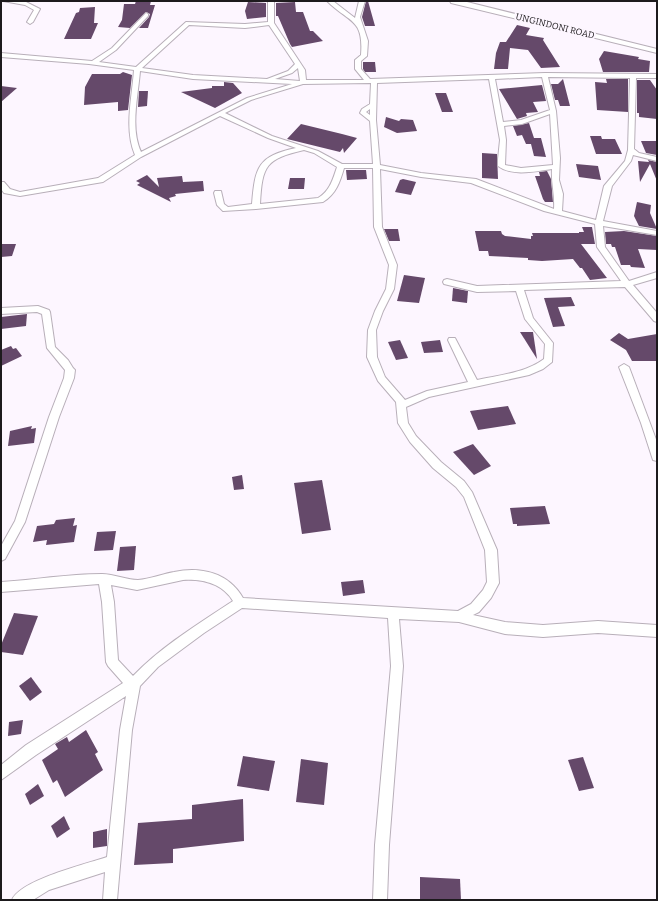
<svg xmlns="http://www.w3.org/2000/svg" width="658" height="901" viewBox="0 0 658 901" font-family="Bitter,serif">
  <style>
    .building { fill: #65496a }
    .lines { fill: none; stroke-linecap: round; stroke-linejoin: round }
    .street-casing { stroke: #b8afb9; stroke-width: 2 }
    .secondary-casing { stroke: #b8afb9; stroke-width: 2 }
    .street { fill: #fff; fill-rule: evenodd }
    .secondary { fill: #fff; fill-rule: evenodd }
    .labels { text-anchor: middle; stroke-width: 4; stroke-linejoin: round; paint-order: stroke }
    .far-street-label { font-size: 9px; fill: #1d1a1d; stroke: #fdf6ff }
  </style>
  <rect width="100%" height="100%" fill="#fdf6ff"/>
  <g class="building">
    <path d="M 136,1 L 151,1 L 150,5 L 155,5 L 148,28 L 139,28 L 149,17 L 150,14 L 146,12 L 130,28 L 118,27 L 122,20 L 124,4 L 135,4 Z"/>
    <path d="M 366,1 L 368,1 L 375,26 L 365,26 L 362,17 Z"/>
    <path d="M 248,2 L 266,3 L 266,17 L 247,19 L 245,11 Z"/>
    <path d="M 295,2 L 296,12 L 303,12 L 310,31 L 313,31 L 323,41 L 292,47 L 290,44 L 278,16 L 276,16 L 276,3 Z"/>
    <path d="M 95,7 L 94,23 L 98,23 L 91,39 L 64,39 L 76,13 L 79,12 L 80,8 Z"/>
    <path d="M 517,25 L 530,28 L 526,35 L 544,38 L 543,40 L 560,67 L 541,68 L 528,50 L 510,48 L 508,69 L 494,69 L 496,53 L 500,42 L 506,42 Z"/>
    <path d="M 604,51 L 639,57 L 638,59 L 650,61 L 649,72 L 603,72 L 599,59 Z"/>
    <path d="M 363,62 L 375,62 L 376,72 L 365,72 L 363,69 Z"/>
    <path d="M 123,72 L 132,75 L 128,110 L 118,111 L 118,102 L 84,105 L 85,87 L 92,74 L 120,74 Z"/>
    <path d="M 563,79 L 570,106 L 560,106 L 558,100 L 555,100 L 551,84 L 558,84 Z"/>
    <path d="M 606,79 L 628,79 L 628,112 L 597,110 L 595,82 L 607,83 Z"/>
    <path d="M 637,80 L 650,80 L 657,90 L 657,119 L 639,117 L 639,113 L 637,113 Z"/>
    <path d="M 224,82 L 233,83 L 242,93 L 215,108 L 181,92 L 212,88 L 212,86 L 224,86 Z"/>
    <path d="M 542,85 L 546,101 L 533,102 L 538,112 L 526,113 L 527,116 L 517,119 L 499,89 Z"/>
    <path d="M 1,86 L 17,88 L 1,102 Z"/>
    <path d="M 139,91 L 148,91 L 147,106 L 138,107 Z"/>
    <path d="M 435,93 L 446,93 L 453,112 L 442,112 Z"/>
    <path d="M 386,117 L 399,121 L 401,119 L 413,120 L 417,131 L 397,133 L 384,127 Z"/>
    <path d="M 529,123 L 534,138 L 541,138 L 546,157 L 534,156 L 531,144 L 526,144 L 522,135 L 517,136 L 513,126 Z"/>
    <path d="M 301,124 L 342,134 L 357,138 L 344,153 L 343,148 L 340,152 L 287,139 Z"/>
    <path d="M 590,136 L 601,136 L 602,139 L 615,139 L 622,154 L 596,154 Z"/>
    <path d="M 641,141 L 657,141 L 657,155 L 646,153 Z"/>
    <path d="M 482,153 L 497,154 L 498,179 L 482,178 Z"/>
    <path d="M 648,160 L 657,162 L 657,181 L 650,164 L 640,182 L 638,161 L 649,162 Z"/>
    <path d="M 576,164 L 598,166 L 601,180 L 579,177 Z"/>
    <path d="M 346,170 L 366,170 L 367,179 L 347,180 Z"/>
    <path d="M 547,171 L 551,179 L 553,202 L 545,202 L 543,199 L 535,176 L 540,176 L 539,172 Z"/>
    <path d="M 147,175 L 159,187 L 157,178 L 182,176 L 183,182 L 203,181 L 204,191 L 175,194 L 176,196 L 169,198 L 171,202 L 137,185 L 140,183 L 136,181 Z"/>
    <path d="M 290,178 L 305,178 L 304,189 L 288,189 Z"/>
    <path d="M 403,179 L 416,182 L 411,195 L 395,192 L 400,180 Z"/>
    <path d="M 637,202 L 651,205 L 650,213 L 657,229 L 639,226 L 634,216 Z"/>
    <path d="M 582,227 L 592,227 L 595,244 L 581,244 L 607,278 L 590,280 L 582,268 L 580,268 L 573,259 L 542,261 L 528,260 L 528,258 L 489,256 L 488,251 L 479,251 L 475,231 L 501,231 L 502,234 L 505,236 L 531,239 L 531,236 L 533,236 L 532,233 L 579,233 L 579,232 L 584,232 Z"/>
    <path d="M 384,229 L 398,229 L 400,241 L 389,241 Z"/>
    <path d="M 624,231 L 657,236 L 657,250 L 638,249 L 645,268 L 631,267 L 630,265 L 621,265 L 615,247 L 612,247 L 611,244 L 606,244 L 605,232 Z"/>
    <path d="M 1,244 L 16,244 L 12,256 L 1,257 Z"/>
    <path d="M 404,275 L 425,278 L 419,303 L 397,301 Z"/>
    <path d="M 453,288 L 468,291 L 467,303 L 452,301 Z"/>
    <path d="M 571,297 L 575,306 L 558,307 L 565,326 L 553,327 L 544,298 Z"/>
    <path d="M 27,314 L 26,326 L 1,329 L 1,317 Z"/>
    <path d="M 520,332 L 533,332 L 537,359 Z"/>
    <path d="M 619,333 L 628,339 L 657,334 L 657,361 L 632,361 L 626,350 L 610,340 Z"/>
    <path d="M 400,340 L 408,358 L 396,360 L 388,342 Z"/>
    <path d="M 440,340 L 443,352 L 424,353 L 421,342 Z"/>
    <path d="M 11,346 L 13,349 L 16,348 L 22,356 L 1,366 L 1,350 Z"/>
    <path d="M 508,406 L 516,424 L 478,430 L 470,411 Z"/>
    <path d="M 32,426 L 31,429 L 36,428 L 34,443 L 8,446 L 10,431 Z"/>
    <path d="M 473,444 L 491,466 L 474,475 L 453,452 Z"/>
    <path d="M 242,475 L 244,489 L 234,490 L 232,477 Z"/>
    <path d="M 322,480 L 331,530 L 302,534 L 294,483 Z"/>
    <path d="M 545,506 L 550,524 L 517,526 L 517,524 L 513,524 L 510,508 Z"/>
    <path d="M 75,518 L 73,526 L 77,525 L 74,542 L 46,545 L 47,540 L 33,542 L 37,526 L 54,524 L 56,520 Z"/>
    <path d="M 116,531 L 113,550 L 94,551 L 97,532 Z"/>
    <path d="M 136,546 L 134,570 L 117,571 L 120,547 Z"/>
    <path d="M 363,580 L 365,593 L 343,596 L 341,582 Z"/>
    <path d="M 14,613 L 38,616 L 23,655 L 1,652 L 1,645 Z"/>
    <path d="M 31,677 L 42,692 L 30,701 L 19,686 Z"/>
    <path d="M 23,720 L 21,734 L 8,736 L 9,722 Z"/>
    <path d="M 86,730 L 98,752 L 95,754 L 103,770 L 65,797 L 57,780 L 53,783 L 42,760 L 58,749 L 55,744 L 67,737 L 69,742 Z"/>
    <path d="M 243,756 L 275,761 L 269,791 L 237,786 Z"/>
    <path d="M 583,757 L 594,788 L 579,791 L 568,760 Z"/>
    <path d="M 301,759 L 328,763 L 324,805 L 296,802 Z"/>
    <path d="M 38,784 L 44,796 L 30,805 L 25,794 Z"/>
    <path d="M 243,799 L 244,841 L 173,849 L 173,863 L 134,865 L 138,823 L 192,819 L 192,805 Z"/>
    <path d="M 64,816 L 70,829 L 57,838 L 51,826 Z"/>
    <path d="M 107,829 L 107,846 L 93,848 L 93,832 Z"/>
    <path d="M 420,877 L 460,879 L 461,900 L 420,900 Z"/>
  </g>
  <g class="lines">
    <g class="street-casing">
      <g id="street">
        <path d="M 3,1 L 26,2 L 40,9 L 33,22 L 30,24 L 27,22 L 34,10 L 25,5 Z"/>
        <path d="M 268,1 L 274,1 L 274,23 L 305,70 L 306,80 L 364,80 L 355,69 L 355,60 L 361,55 C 364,18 349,23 327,1 L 333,1 L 355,18 L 359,1 L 365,1 L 360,17 L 368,41 L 367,56 L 361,61 L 361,69 L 370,79 L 545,73 L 657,74 L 657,78 L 636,78 L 634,149 L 639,153 L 657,157 L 657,161 L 633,155 L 631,161 L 612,186 L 603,221 L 657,231 L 657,235 L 603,226 L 605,247 L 629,281 L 657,272 L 657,278 L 633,285 L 657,313 L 657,322 L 654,321 L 625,287 L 524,290 L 533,318 L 553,343 L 552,362 L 543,369 L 529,375 L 429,397 L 406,407 L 408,423 L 416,436 L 441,462 L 464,481 L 472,492 L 497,550 L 499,583 L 491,598 L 479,612 L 473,615 L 505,622 L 543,625 L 598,621 L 657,625 L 657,637 L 598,633 L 543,637 L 505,634 L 459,622 L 399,619 L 403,666 L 389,845 L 387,900 L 373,900 L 375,845 L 391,666 L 388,618 L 242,608 L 204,633 L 158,667 L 140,686 L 132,730 L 117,900 L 103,900 L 105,872 L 49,890 L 33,900 L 12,900 C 20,880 86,864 107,857 L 120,730 L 126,696 L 36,755 L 1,780 L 1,765 L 26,745 L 123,683 L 108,666 L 106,662 L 102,602 L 99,584 L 1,592 L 1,582 C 34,580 68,574 102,574 C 114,574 126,580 138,580 C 150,579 162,574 174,572 C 201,566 229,573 243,598 L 458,611 L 471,604 L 483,590 L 487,582 L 485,550 L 464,497 L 456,487 L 433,468 L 410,442 L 398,423 L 396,402 L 378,381 L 367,357 L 368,330 L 375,311 L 386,289 L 389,265 L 374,227 L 373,168 L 344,168 C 340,182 336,194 323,202 L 256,209 L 223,211 L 217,205 L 214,193 L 215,191 L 221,191 L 224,204 L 228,207 L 252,204 C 255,167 258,156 296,148 L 268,138 L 220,116 L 141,157 L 103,182 L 20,196 L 4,193 L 1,189 L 1,182 L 4,182 L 10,189 L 20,192 L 98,178 L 135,155 C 124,129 132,98 134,70 L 89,64 L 1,57 L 1,53 L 92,61 L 112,48 L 146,13 L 148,14 L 148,16 L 116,50 L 99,62 L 136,67 L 186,22 L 245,24 L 268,22 ZM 189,25 L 245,28 L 269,25 L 295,64 L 288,71 L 267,79 L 193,75 L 142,68 ZM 298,68 L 300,81 L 275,79 L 292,73 ZM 140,71 L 193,79 L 292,84 L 247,98 L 141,152 C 130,128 138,97 140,71 ZM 542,77 L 550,110 L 521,120 L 503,122 L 495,79 ZM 548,77 L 630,78 L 628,150 L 625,161 L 604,186 L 596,220 L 562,211 L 563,194 L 559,180 L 560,158 L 556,111 ZM 489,79 L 500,140 L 498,159 L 498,166 C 512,177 537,171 552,169 C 551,183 555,194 554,209 L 476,179 L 421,173 L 380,165 L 376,120 L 377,83 ZM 371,83 L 370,104 L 362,109 L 360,113 L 370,121 L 373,164 L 342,164 L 318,151 L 272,136 L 225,113 L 251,100 L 303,84 ZM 370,109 L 370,115 L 366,112 ZM 550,114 L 553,165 L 521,168 L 505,165 L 506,140 L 504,126 L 522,124 ZM 304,150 L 314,153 L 337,167 C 333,179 330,191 318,198 L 260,204 C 262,165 266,159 304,150 ZM 380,169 L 421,177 L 471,183 L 544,211 L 595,224 L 597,247 L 621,281 L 477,286 L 447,279 L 444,280 L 443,282 L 444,284 L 477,292 L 516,291 L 525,319 L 545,344 L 544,359 C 525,373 500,375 477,380 L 455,338 L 449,338 L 448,340 L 468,382 L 427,391 L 405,400 L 385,377 L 377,357 L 376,330 L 383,311 L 394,289 L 397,265 L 382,227 ZM 183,580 C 202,579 222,583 233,601 C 198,624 162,646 133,676 L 118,660 L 114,602 L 111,585 L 137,590 Z"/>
        <path d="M 38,306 L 49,310 L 50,312 L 55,347 L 68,360 L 73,368 L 75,370 L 74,378 L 59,417 L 25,522 L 5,559 L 1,561 L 1,546 L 15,521 L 49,417 L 64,378 L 65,370 L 47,348 L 42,314 L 37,312 L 1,314 L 1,308 Z"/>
        <path d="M 624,364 L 629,367 L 657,442 L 657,461 L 653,460 L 652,457 L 641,423 L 619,367 Z"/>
      </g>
    </g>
    <g class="secondary-casing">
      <path id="secondary" d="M 450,1 L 463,1 L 657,49 L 657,53 L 451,3 Z"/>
    </g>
    <use href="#street" class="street"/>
    <use href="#secondary" class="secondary"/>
  </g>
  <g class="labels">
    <g class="far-street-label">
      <text transform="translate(555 26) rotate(14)" y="3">UNGINDONI ROAD</text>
    </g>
  </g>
  <rect width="658" height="901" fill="none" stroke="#1d1a1d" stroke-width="4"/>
</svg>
